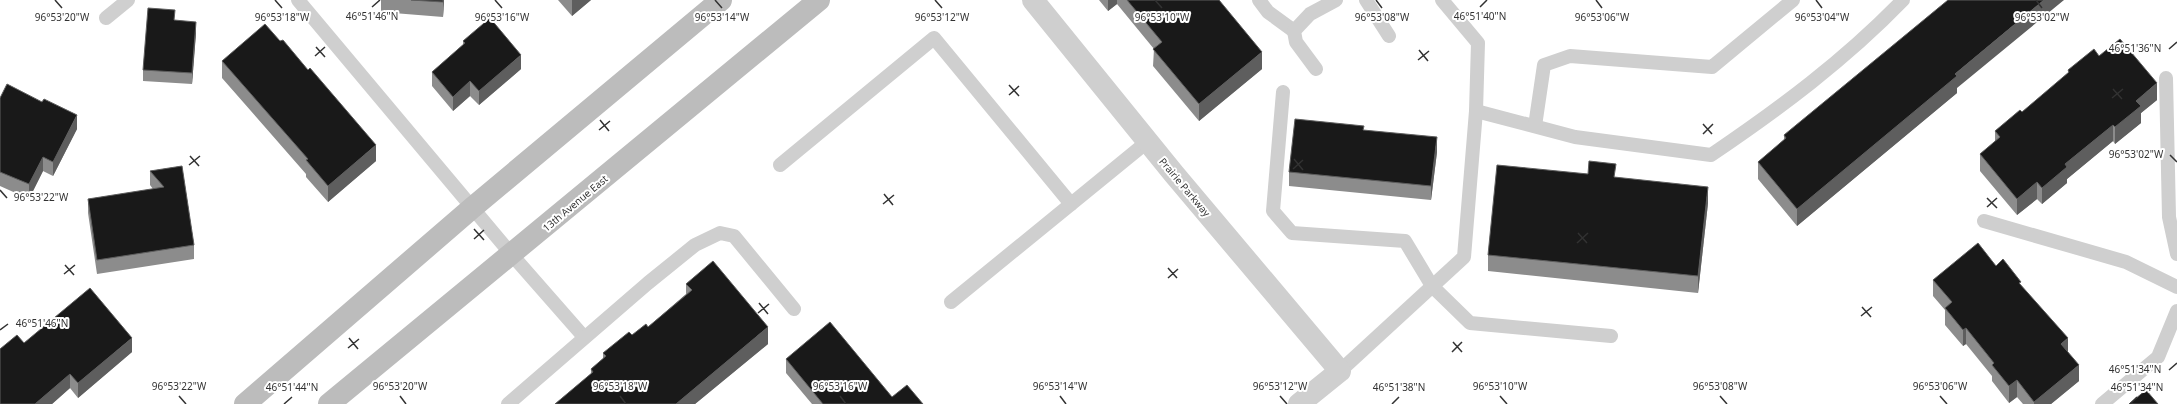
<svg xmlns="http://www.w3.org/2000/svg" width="2177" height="404" viewBox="0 0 2177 404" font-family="'Noto Sans',sans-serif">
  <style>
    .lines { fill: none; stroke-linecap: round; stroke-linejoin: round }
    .lane { stroke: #cfcfcf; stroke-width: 14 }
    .street { stroke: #cfcfcf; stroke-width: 22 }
    .secondary { stroke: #bcbcbc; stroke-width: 22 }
    .wall { fill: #8c8c8c }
    .shaded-wall { fill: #5e5e5e }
    .building { fill: #191919; stroke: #5e5e5e }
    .ticks { fill: none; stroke: #323232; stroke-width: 1.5 }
    .labels { text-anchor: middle; stroke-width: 4; stroke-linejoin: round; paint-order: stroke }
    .street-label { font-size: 10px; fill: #323232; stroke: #fff }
    .ticks-label { font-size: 10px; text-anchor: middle; fill: #323232; stroke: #fff; stroke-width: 4; stroke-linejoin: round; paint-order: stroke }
  </style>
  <rect width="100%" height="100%" fill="#fff"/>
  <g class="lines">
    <g class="lane">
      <path d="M 298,0 L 512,255 L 584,337"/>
      <path d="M 1259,0 L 1268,12 L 1294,31"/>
      <path d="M 1366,0 L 1389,36"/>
      <path d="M 106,18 L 128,0"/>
      <path d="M 1316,69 L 1296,42 L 1294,31 L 1310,14 L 1336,0"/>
      <path d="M 2166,78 L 2169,217 L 2177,254"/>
      <path d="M 1283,92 L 1273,211 L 1292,233 L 1405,241 L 1432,286 L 1470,323 L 1611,336"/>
      <path d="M 1476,111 L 1575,137 L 1711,155 C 1779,109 1845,60 1903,0"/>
      <path d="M 1535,126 L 1544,65 L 1570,56 L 1712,67 L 1793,0"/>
      <path d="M 780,165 L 934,38 L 1071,204"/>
      <path d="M 1984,221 L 2126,262 L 2177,287"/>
      <path d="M 951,302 L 1147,142"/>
      <path d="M 1340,371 L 1464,257 L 1476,111 L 1478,43 L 1442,0"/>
      <path d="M 508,404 L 648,283 L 695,245 L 720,233 L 734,236 L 794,309"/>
      <path d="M 2102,404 L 2158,357 L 2177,311"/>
    </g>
    <path class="street" d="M 1033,0 L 1174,174 L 1340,371 L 1299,404"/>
    <g class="secondary">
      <path d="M 245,404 L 472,208 L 721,0"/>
      <path d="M 329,404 L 819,0"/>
    </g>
  </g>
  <g class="wall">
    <path d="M 381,0 L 444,0 L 443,17 L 381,12 Z"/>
    <path d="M 558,0 L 591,0 L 572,16 Z"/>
    <path d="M 1099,0 L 1219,0 L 1262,69 L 1199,121 L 1153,66 L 1154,49 L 1117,4 L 1108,11 Z"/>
    <path d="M 175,20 L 196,33 L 192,84 L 143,81 L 143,70 Z"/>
    <path d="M 463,41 L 521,69 L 479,105 L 470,96 L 453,111 L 432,86 L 432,72 L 463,45 Z"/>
    <path d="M 2099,56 L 2157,100 L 2141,113 L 2141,123 L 2115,144 L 2113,141 L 2067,179 L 2067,183 L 2042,204 L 2037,199 L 2017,215 L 1980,171 L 1980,154 L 1995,142 L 1995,131 L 2022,112 L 2068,74 L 2068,70 Z"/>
    <path d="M 222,61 L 376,161 L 328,202 L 306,177 L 306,174 L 222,78 Z"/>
    <path d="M 1957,88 L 1957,93 L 1797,226 L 1758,179 L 1758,162 L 1784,140 L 1784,135 Z"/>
    <path d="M 0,98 L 77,129 L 53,176 L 43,171 L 29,199 L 0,186 Z"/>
    <path d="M 1364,130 L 1437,152 L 1431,200 L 1289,186 L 1289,172 Z"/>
    <path d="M 182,166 L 194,245 L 194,259 L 97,274 L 88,213 L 88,199 L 153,189 L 150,185 L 150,171 Z"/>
    <path d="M 1616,177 L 1708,203 L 1698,293 L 1488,271 L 1488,255 Z"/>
    <path d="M 1996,266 L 2021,286 L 2068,352 L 2079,381 L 2051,404 L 2023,404 L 2017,397 L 2009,403 L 1992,381 L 1992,376 L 1966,344 L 1963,346 L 1945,325 L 1945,310 L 1933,296 L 1933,280 Z"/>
    <path d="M 686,284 L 768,344 L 695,404 L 555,404 L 591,374 L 591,369 L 603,359 L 603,353 L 632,335 L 648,327 L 686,294 Z"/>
    <path d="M 24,343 L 132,352 L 78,398 L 70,388 L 52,404 L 0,404 Z"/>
    <path d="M 786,359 L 892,397 L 923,404 L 812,404 L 786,373 Z"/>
  </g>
  <g class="shaded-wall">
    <path d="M 443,0 L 444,0 L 443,17 Z"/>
    <path d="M 572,0 L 591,0 L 572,16 Z"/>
    <path d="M 1108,0 L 1117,0 L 1117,4 L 1108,11 Z"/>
    <path d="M 2044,0 L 2064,0 L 1957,88 L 1957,93 L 1797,226 L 1797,209 L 1955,74 Z"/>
    <path d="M 196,22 L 196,33 L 192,84 L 192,73 Z"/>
    <path d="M 1262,52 L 1262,69 L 1199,121 L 1199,104 Z"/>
    <path d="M 521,55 L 521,69 L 479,105 L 479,91 Z"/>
    <path d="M 470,81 L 470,96 L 453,111 L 453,97 Z"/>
    <path d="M 2157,83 L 2157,100 L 2141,113 L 2141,123 L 2115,144 L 2115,127 L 2136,101 Z"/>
    <path d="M 77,115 L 77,129 L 53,176 L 53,162 Z"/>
    <path d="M 2113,125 L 2113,141 L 2067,179 L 2067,183 L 2042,204 L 2042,188 L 2065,164 Z"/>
    <path d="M 1437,137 L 1437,152 L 1431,200 L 1431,186 Z"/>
    <path d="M 376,145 L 376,161 L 328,202 L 328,186 Z"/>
    <path d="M 43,157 L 43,171 L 29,199 L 29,184 Z"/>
    <path d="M 2037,182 L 2037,199 L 2017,215 L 2017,199 Z"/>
    <path d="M 1708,187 L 1708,203 L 1698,293 L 1698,276 Z"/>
    <path d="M 768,327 L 768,344 L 695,404 L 676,404 Z"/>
    <path d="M 1966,328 L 1966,344 L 1963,346 L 1963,330 Z"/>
    <path d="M 132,338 L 132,352 L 78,398 L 78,383 Z"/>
    <path d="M 2068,338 L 2068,354 L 2061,344 Z"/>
    <path d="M 2079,365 L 2079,381 L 2051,404 L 2034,404 L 2034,402 Z"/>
    <path d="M 70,374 L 70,388 L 52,404 L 35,404 Z"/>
    <path d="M 2017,380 L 2017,397 L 2009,403 L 2009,386 Z"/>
  </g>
  <g class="building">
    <path d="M 411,0 L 443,0 L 443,2 Z"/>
    <path d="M 1127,0 L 1219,0 L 1262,52 L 1199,104 L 1153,49 L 1162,42 Z"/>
    <path d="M 1948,0 L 2044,0 L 1955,74 L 1957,76 L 1797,209 L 1758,162 L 1786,138 L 1784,135 Z"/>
    <path d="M 148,8 L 175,10 L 174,20 L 196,22 L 192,73 L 143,70 Z"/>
    <path d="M 490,18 L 521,55 L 479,91 L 470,81 L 453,97 L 432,72 L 465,43 L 463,41 Z"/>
    <path d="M 265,24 L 280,41 L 283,40 L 308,70 L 310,68 L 376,145 L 328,186 L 306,160 L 308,159 L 222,61 Z"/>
    <path d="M 2120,39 L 2157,83 L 2136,101 L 2141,106 L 2115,127 L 2113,125 L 2065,164 L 2067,167 L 2042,188 L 2037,182 L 2017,199 L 1980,154 L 2000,137 L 1995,131 L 2020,110 L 2022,112 L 2069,72 L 2068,70 L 2094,49 L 2099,56 Z"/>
    <path d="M 7,84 L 42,102 L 44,99 L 77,115 L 53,162 L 43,157 L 29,184 L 0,172 L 0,98 Z"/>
    <path d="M 1295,119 L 1364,126 L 1363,130 L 1437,137 L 1431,186 L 1289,172 Z"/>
    <path d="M 1589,161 L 1616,164 L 1614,177 L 1708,187 L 1698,276 L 1488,255 L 1497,165 L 1588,174 Z"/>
    <path d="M 182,166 L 194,245 L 97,260 L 88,199 L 164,187 L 150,171 Z"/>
    <path d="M 1978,243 L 1996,266 L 2003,259 L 2021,282 L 2019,283 L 2068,338 L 2061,344 L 2079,365 L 2034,402 L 2017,380 L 2009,386 L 1992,365 L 1994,363 L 1966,328 L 1963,330 L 1945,308 L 1952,302 L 1933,280 Z"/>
    <path d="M 713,261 L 768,327 L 676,404 L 555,404 L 593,372 L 591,369 L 606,356 L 603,353 L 629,332 L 632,335 L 646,324 L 648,327 L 692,290 L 686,284 Z"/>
    <path d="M 90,288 L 132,338 L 78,383 L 70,374 L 35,404 L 0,404 L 0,349 L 17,335 L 24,343 Z"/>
    <path d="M 830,322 L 892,397 L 907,385 L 923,404 L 823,404 L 786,359 Z"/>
    <path d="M 2146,390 L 2158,404 L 2129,404 Z"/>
  </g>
  <path class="ticks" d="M 55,0 L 62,8M 275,0 L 282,8M 495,0 L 502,8M 715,0 L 722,8M 935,0 L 942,8M 1155,0 L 1162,8M 1376,0 L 1382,8M 1596,0 L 1602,8M 1816,0 L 1822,8M 2036,0 L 2042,8M 372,7 L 380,0M 1480,7 L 1487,0M 316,47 L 325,57M 2169,49 L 2177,42M 1419,50 L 1428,61M 315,56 L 325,47M 1418,60 L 1429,51M 1009,85 L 1019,96M 2113,89 L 2122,99M 1009,95 L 1019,86M 2112,98 L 2123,89M 600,120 L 609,131M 1703,124 L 1712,134M 599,130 L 610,121M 1703,134 L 1713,124M 2170,155 L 2177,162M 190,156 L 199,166M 1294,159 L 1303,170M 189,165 L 200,156M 1293,169 L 1303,160M 0,190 L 7,198M 884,194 L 893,205M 1987,198 L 1997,208M 883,204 L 894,195M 1987,207 L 1997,198M 474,229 L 484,240M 1578,233 L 1587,243M 474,239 L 484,230M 1577,243 L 1588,233M 65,265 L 74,275M 1168,268 L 1177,278M 64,274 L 75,265M 1168,278 L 1178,269M 759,303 L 768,314M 1862,307 L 1871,317M 758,313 L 769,304M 1861,316 L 1872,307M 0,330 L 8,324M 349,338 L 358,349M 1453,342 L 1462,352M 348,348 L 359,339M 1452,352 L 1462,342M 2169,370 L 2177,363M 179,396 L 186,404M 400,396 L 406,404M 620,396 L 626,404M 840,396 L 846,404M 1060,396 L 1066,404M 1280,396 L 1287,404M 1500,396 L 1507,404M 1720,396 L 1727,404M 1940,396 L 1947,404M 284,404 L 292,397M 1392,404 L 1399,397M 2130,404 L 2137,397"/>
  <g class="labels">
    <g class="street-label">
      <text transform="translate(1185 187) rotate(50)" y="4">Prairie Parkway</text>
      <text transform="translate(575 203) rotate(-40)" y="4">13th Avenue East</text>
    </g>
  </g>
  <g class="ticks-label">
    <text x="372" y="20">46°51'46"N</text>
    <text x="1480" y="20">46°51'40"N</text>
    <text x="62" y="21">96°53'20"W</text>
    <text x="502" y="21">96°53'16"W</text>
    <text x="1162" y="21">96°53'10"W</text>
    <text x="1382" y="21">96°53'08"W</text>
    <text x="1602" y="21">96°53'06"W</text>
    <text x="282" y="21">96°53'18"W</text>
    <text x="942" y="21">96°53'12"W</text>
    <text x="722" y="21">96°53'14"W</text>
    <text x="1822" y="21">96°53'04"W</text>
    <text x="2042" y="21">96°53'02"W</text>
    <text x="2135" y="52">46°51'36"N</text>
    <text x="2136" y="158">96°53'02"W</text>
    <text x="41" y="201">96°53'22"W</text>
    <text x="42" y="327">46°51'46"N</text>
    <text x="2135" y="373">46°51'34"N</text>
    <text x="179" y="390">96°53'22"W</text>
    <text x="400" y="390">96°53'20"W</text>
    <text x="620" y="390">96°53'18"W</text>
    <text x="840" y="390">96°53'16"W</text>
    <text x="1060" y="390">96°53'14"W</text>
    <text x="1280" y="390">96°53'12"W</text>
    <text x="1500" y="390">96°53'10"W</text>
    <text x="1720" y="390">96°53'08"W</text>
    <text x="1940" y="390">96°53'06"W</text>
    <text x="292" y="391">46°51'44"N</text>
    <text x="1399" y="391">46°51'38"N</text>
    <text x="2137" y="391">46°51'34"N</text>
  </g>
</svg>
